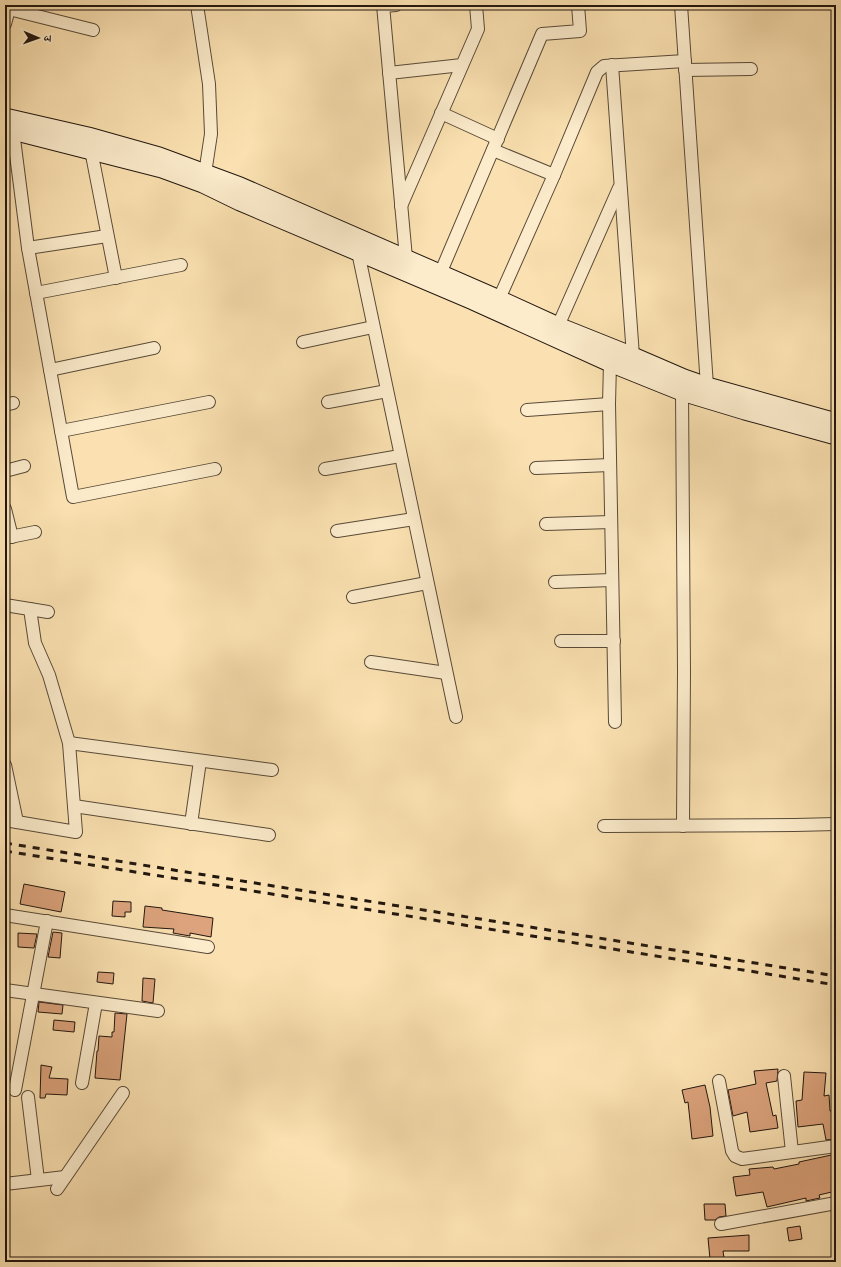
<svg xmlns="http://www.w3.org/2000/svg" width="841" height="1267" viewBox="0 0 841 1267" font-family="Alegreya,'Noto Serif Devanagari',serif">
  <style>
    .building { fill: #dca37c; stroke: #22170f }
    .lines { fill: none; stroke-linecap: round; stroke-linejoin: round }
    .street-casing { stroke: #584a38; stroke-width: 14 }
    .secondary-casing { stroke: #22170f; stroke-width: 19 }
    .street { stroke: #fceccc; stroke-width: 12 }
    .secondary { stroke: #fceccc; stroke-width: 17 }
    .rail { stroke: #22170f; stroke-width: 3; stroke-dasharray: 7 7; stroke-linecap: butt }
  </style>
  <rect width="100%" height="100%" fill="#fbe1b1"/>
  <filter id="stains"><feTurbulence type="fractalNoise" baseFrequency=".005" numOctaves="4"/><feColorMatrix values="0 0 0 0 .2 0 0 0 0 .09 0 0 0 0 .02 0 0 0 .5 -.17"/></filter>
  <radialGradient id="worn" r=".72"><stop offset=".6" stop-color="#630" stop-opacity="0"/><stop offset="1" stop-color="#630" stop-opacity=".3"/></radialGradient>
  <g class="building">
    <path d="M 24,884 L 65,892 L 61,912 L 20,904 Z"/>
    <path d="M 113,901 L 131,902 L 131,912 L 125,912 L 125,917 L 112,916 Z"/>
    <path d="M 145,906 L 162,908 L 162,910 L 213,918 L 211,937 L 190,933 L 190,936 L 173,933 L 174,929 L 143,927 Z"/>
    <path d="M 53,932 L 62,933 L 60,958 L 48,957 Z"/>
    <path d="M 18,933 L 37,934 L 34,948 L 18,947 Z"/>
    <path d="M 98,972 L 114,973 L 113,984 L 97,982 Z"/>
    <path d="M 143,978 L 155,979 L 153,1003 L 142,1001 Z"/>
    <path d="M 39,1002 L 63,1005 L 62,1014 L 38,1012 Z"/>
    <path d="M 115,1013 L 127,1014 L 120,1080 L 95,1078 L 97,1051 L 98,1051 L 99,1036 L 112,1037 L 112,1032 L 114,1032 Z"/>
    <path d="M 54,1020 L 75,1022 L 74,1032 L 53,1030 Z"/>
    <path d="M 41,1065 L 52,1067 L 49,1078 L 68,1079 L 67,1095 L 46,1094 L 45,1098 L 40,1098 Z"/>
    <path d="M 778,1069 L 777,1081 L 766,1083 L 773,1116 L 776,1115 L 778,1128 L 750,1132 L 747,1112 L 733,1116 L 728,1090 L 756,1084 L 754,1071 Z"/>
    <path d="M 804,1072 L 826,1073 L 824,1096 L 829,1095 L 830,1111 L 836,1110 L 836,1139 L 826,1140 L 823,1124 L 798,1127 L 796,1101 L 802,1100 Z"/>
    <path d="M 705,1085 L 710,1107 L 713,1136 L 692,1139 L 688,1102 L 685,1103 L 682,1090 Z"/>
    <path d="M 836,1154 L 836,1191 L 819,1195 L 820,1198 L 806,1201 L 806,1198 L 767,1207 L 763,1192 L 736,1196 L 733,1177 L 750,1175 L 749,1169 L 773,1167 L 774,1169 L 799,1164 L 799,1162 Z"/>
    <path d="M 704,1204 L 725,1204 L 726,1216 L 719,1217 L 715,1220 L 705,1220 Z"/>
    <path d="M 800,1226 L 802,1239 L 789,1241 L 787,1228 Z"/>
    <path d="M 749,1235 L 749,1251 L 723,1251 L 724,1258 L 710,1259 L 708,1238 Z"/>
  </g>
  <g class="lines">
    <g class="street-casing">
      <g id="street">
        <path d="M 197,5 L 209,84 L 211,134 L 204,180"/>
        <path d="M 383,5 L 406,258"/>
        <path d="M 681,5 L 707,386 L 705,393"/>
        <path d="M 383,6 L 396,5"/>
        <path d="M 5,8 L 93,30"/>
        <path d="M 5,24 L 10,5"/>
        <path d="M 612,65 L 633,356"/>
        <path d="M 685,70 L 751,69"/>
        <path d="M 389,73 L 462,65"/>
        <path d="M 441,113 L 498,139"/>
        <path d="M 13,124 L 13,131 L 28,248 L 73,497 L 215,469"/>
        <path d="M 91,150 L 116,278"/>
        <path d="M 493,150 L 554,175"/>
        <path d="M 401,206 L 478,29 L 476,5"/>
        <path d="M 28,248 L 107,236"/>
        <path d="M 358,252 L 456,717"/>
        <path d="M 440,274 L 542,34 L 580,31 L 578,5"/>
        <path d="M 36,293 L 181,265"/>
        <path d="M 499,299 L 554,175 L 597,72 L 604,66 L 685,61"/>
        <path d="M 558,326 L 619,188"/>
        <path d="M 303,342 L 373,327"/>
        <path d="M 610,363 L 609,404 L 615,722"/>
        <path d="M 50,370 L 154,348"/>
        <path d="M 683,385 L 682,392 L 684,671 L 683,826"/>
        <path d="M 328,402 L 387,391"/>
        <path d="M 5,405 L 13,403"/>
        <path d="M 527,410 L 609,404"/>
        <path d="M 61,431 L 209,402"/>
        <path d="M 536,468 L 610,465"/>
        <path d="M 325,469 L 400,456"/>
        <path d="M 5,471 L 24,466"/>
        <path d="M 5,509 L 12,537"/>
        <path d="M 546,524 L 611,522"/>
        <path d="M 337,531 L 414,519"/>
        <path d="M 5,538 L 35,532"/>
        <path d="M 555,582 L 612,580"/>
        <path d="M 353,597 L 427,583"/>
        <path d="M 5,605 L 48,612"/>
        <path d="M 561,641 L 614,641"/>
        <path d="M 371,662 L 446,673"/>
        <path d="M 69,743 L 272,770"/>
        <path d="M 5,765 L 17,822"/>
        <path d="M 74,806 L 269,835"/>
        <path d="M 5,820 L 76,832 L 69,743 L 49,675 L 35,643 L 30,609"/>
        <path d="M 191,824 L 200,761"/>
        <path d="M 604,826 L 795,825 L 836,824"/>
        <path d="M 5,915 L 208,947"/>
        <path d="M 5,990 L 158,1011"/>
        <path d="M 784,1076 L 792,1152"/>
        <path d="M 719,1081 L 732,1151 L 735,1156 L 742,1159 L 836,1146"/>
        <path d="M 82,1083 L 96,1003"/>
        <path d="M 15,1090 L 47,921"/>
        <path d="M 28,1097 L 38,1180"/>
        <path d="M 5,1184 L 65,1177"/>
        <path d="M 57,1189 L 123,1093"/>
        <path d="M 721,1224 L 836,1203"/>
      </g>
    </g>
    <g class="secondary-casing">
      <g id="secondary">
        <path d="M 5,117 L 88,136 L 159,156 L 240,186 L 499,299 L 558,326 L 633,356 L 684,378 L 707,386 L 836,422"/>
        <path d="M 5,129 L 162,169 L 203,184 L 240,202 L 473,301 L 610,363 L 662,384 L 682,392 L 745,411 L 836,436"/>
      </g>
    </g>
    <use href="#street" class="street"/>
    <use href="#secondary" class="secondary"/>
    <g class="rail">
      <path d="M 5,843 L 836,976"/>
      <path d="M 5,851 L 836,985"/>
    </g>
  </g>
  <rect width="841" height="1267" fill="none" stroke="#fbe1b1" stroke-width="20"/>
  <rect x="6" y="6" width="829" height="1255" fill="none" stroke="#22170f" stroke-width="2"/>
  <rect x="10" y="10" width="821" height="1247" fill="none" stroke="#22170f"/>
  <g transform="translate(38 38) rotate(92)" stroke="#fceccc" stroke-width="3" paint-order="stroke">
  <path d="M0-3L7 15L0 10L-7 15Z" fill="#22170f"/>
  <text y="-6" font-size="11" font-weight="bold" text-anchor="middle" fill="#22170f">उ</text>
  </g>
  <rect width="100%" height="100%" filter="url(#stains)"/>
  <rect width="100%" height="100%" fill="url(#worn)"/>
</svg>
